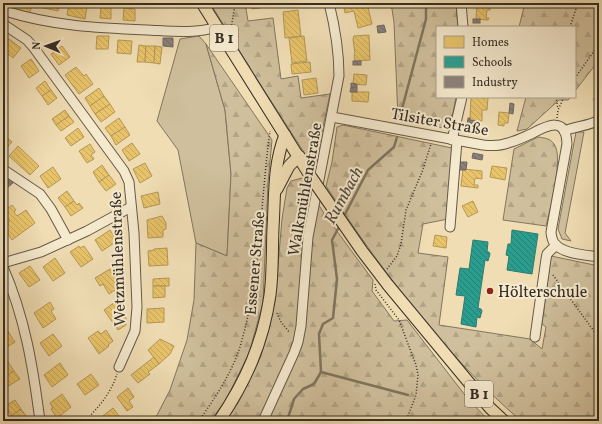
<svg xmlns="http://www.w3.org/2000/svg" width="602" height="424" viewBox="0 0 602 424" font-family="Vollkorn,serif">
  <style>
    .green { fill: #d0bf9c; stroke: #827660 }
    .forest { fill: url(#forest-firs); stroke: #827660 }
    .homes { fill: url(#homes-back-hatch); stroke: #b39755 }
    .schools { fill: url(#schools-back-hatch); stroke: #2d7c6f }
    .industry { fill: url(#industry-back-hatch); stroke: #706862 }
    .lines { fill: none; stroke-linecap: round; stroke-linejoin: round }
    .stream { stroke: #7f745d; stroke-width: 2.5 }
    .minor-casing { stroke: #645a48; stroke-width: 11 }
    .major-casing { stroke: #352e24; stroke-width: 13 }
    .path { stroke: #352e24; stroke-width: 1.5; stroke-dasharray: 1 2; stroke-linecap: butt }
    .minor { stroke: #f5e9ce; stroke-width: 9 }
    .major { stroke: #f0ddb4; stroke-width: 11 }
    .major-bridge-casing { stroke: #352e24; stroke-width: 13; stroke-linecap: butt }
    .major-bridge { stroke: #f0ddb4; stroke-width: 11 }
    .poi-dot { fill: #8f2418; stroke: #f5e9ce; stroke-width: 1.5 }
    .labels { text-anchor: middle; stroke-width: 4; stroke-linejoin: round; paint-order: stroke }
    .shield { fill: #f5e9ce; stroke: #6f6657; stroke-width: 1 }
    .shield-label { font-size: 15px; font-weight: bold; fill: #352e24 }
    .street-label { font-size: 16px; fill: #352e24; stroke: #f5e9ce }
    .poi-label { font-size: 16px; fill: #352e24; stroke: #f5e9ce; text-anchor: start }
    .water-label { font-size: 17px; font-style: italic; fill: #544b3c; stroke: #f5e9ce }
  </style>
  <defs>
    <pattern id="forest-firs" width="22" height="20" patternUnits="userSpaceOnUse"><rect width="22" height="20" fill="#d0bf9c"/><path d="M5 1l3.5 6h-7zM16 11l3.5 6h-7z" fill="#b3a486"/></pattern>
    <pattern id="homes-back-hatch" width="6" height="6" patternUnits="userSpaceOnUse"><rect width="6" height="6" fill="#e9c46a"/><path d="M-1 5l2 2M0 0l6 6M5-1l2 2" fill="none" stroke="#c8a95c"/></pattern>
    <pattern id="schools-back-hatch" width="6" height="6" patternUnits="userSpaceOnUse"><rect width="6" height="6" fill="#2a9d8f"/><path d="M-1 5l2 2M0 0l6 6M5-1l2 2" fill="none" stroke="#258075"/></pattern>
    <pattern id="industry-back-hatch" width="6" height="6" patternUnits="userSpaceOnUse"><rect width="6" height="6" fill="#8a817c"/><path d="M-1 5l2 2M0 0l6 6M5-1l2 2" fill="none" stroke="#726a65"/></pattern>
  </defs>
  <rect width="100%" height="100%" fill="#f0ddb4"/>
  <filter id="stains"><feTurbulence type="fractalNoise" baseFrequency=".005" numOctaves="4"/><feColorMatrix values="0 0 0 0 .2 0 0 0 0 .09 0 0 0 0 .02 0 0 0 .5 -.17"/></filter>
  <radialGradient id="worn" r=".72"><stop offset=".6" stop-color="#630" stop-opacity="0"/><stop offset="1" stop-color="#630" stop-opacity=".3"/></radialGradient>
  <g class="green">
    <path d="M 199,36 L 206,44 L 225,110 L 231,174 L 227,256 L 196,243 L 178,150 L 157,121 L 180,39 Z"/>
    <path d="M 576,132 L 584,132 L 565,233 L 571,241 L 562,239 L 558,229 Z"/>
  </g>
  <g class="forest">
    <path d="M 210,3 L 245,3 L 248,21 L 273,18 L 281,79 L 298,76 L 301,98 L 330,94 L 321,136 L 316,171 L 260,84 Z"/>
    <path d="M 391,3 L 456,3 L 458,27 L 437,27 L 437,97 L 456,97 L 453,113 L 444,128 L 398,119 L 394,22 Z"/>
    <path d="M 525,3 L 599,3 L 599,60 L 575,91 L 575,27 L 519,27 Z"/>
    <path d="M 206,44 L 272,140 L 268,183 L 263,303 L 249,353 L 225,402 L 210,421 L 152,421 L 156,417 L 170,390 L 187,340 L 194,300 L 196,243 L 227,256 L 231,174 L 225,110 Z"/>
    <path d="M 526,97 L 571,97 L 568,100 L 559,100 L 527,129 L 517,131 Z"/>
    <path d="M 343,125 L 452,148 L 448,219 L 423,224 L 418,253 L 448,257 L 439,325 L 530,339 L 542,349 L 546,327 L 542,324 L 551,256 L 599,266 L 599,421 L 521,421 C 444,354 382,271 326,186 L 332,162 L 337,127 Z"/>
    <path d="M 538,137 C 544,138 550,138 554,144 C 564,157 550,209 546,226 L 503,220 L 514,149 Z"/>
    <path d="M 302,178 L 325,215 L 373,280 L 372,291 L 394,321 L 407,320 L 468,399 L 489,421 L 225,421 L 238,403 L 261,356 L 275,301 L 282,219 L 287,188 L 291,181 Z"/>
  </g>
  <g class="homes">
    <path d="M 9,3 L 19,3 L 32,6 L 29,14 L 7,8 Z"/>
    <path d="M 40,3 L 60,3 L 58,11 L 39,7 Z"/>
    <path d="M 252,3 L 266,3 L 266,7 L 252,9 Z"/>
    <path d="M 343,3 L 355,3 L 355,4 L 367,3 L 372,24 L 358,28 L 354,11 L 345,13 Z"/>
    <path d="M 477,3 L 490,4 L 490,10 L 487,10 L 486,18 L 489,18 L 488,20 L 476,19 Z"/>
    <path d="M 69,4 L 87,7 L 85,19 L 67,15 Z"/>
    <path d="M 101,7 L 111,8 L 111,19 L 100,18 Z"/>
    <path d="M 124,8 L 135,9 L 135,21 L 123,20 Z"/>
    <path d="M 298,10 L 301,36 L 285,38 L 283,12 Z"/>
    <path d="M 369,35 L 370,60 L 355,61 L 354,55 L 355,54 L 353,39 L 354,36 Z"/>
    <path d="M 97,36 L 109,36 L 108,49 L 96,49 Z"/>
    <path d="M 304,36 L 307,61 L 292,63 L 289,38 Z"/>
    <path d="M 9,39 L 21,48 L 13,58 L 3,50 L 3,46 Z"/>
    <path d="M 118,40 L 132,41 L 131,54 L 117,53 Z"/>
    <path d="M 139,45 L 146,46 L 145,62 L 137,62 Z"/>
    <path d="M 62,46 L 70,57 L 59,65 L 51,54 Z"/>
    <path d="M 146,46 L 155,46 L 154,63 L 145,62 Z"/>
    <path d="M 155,46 L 162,47 L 160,64 L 154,63 Z"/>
    <path d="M 31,59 L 39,71 L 29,78 L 21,66 Z"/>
    <path d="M 310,62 L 311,72 L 292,74 L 291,64 Z"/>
    <path d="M 76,67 L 84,76 L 86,74 L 93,84 L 79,94 L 65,75 Z"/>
    <path d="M 354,74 L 367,75 L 366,85 L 353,84 Z"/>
    <path d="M 316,78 L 318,93 L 304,95 L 302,80 Z"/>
    <path d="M 45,81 L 51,90 L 42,96 L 36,88 Z"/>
    <path d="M 99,88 L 104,96 L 90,106 L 85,98 Z"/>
    <path d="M 51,90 L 57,98 L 48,105 L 42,96 Z"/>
    <path d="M 352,92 L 369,92 L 368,102 L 352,101 Z"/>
    <path d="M 599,95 L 599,108 L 593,99 Z"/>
    <path d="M 104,96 L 110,104 L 95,114 L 90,106 Z"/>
    <path d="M 471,97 L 488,98 L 487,110 L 482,110 L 482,121 L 470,120 Z"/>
    <path d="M 110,104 L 115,112 L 101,122 L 95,114 Z"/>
    <path d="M 65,110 L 69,116 L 56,125 L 52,119 Z"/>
    <path d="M 499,112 L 509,113 L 508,123 L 504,123 L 504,126 L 498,125 Z"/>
    <path d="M 69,116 L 74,122 L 61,131 L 56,125 Z"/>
    <path d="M 119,118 L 125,127 L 111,136 L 105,128 Z"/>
    <path d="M 125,127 L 130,135 L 116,145 L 111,136 Z"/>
    <path d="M 78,128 L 84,137 L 71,146 L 65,138 Z"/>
    <path d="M 3,134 L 12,142 L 3,152 Z"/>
    <path d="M 132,143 L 140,154 L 129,161 L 122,150 Z"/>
    <path d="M 90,144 L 95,152 L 91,155 L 94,159 L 87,163 L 79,151 Z"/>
    <path d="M 18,146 L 39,166 L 30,175 L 9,156 Z"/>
    <path d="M 145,163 L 152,176 L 140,183 L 133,169 Z"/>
    <path d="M 102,165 L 109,175 L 99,182 L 93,172 Z"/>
    <path d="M 492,166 L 507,168 L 505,180 L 490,177 Z"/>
    <path d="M 53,167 L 61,179 L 48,188 L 40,176 Z"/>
    <path d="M 463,169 L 482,171 L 482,179 L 475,178 L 474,185 L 478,185 L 478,188 L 461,186 Z"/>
    <path d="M 109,175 L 116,184 L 106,191 L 99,182 Z"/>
    <path d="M 67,191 L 74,201 L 65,207 L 58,198 Z"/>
    <path d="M 158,192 L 160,204 L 144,208 L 141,196 Z"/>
    <path d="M 74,201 L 77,205 L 79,203 L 83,208 L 71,216 L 65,207 Z"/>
    <path d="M 473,201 L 478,212 L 468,217 L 462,206 Z"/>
    <path d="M 12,205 L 16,210 L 14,212 L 17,216 L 26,210 L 35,223 L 12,240 L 3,226 L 10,221 L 3,212 Z"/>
    <path d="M 162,216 L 166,223 L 166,229 L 163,230 L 163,237 L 148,238 L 147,220 Z"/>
    <path d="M 110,230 L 117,241 L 102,251 L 95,240 Z"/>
    <path d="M 435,235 L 447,237 L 446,248 L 433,246 Z"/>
    <path d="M 79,246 L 80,248 L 84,246 L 93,259 L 81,267 L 70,252 Z"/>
    <path d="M 167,248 L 168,265 L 149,266 L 148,251 L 154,250 L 154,249 Z"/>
    <path d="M 55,258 L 65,273 L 53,281 L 43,267 Z"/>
    <path d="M 30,266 L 40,280 L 29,287 L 19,273 Z"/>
    <path d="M 110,269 L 121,286 L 109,294 L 103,284 L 100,286 L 95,278 Z"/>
    <path d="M 169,278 L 169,286 L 153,286 L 153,279 Z"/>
    <path d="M 153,286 L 165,286 L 165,297 L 153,298 Z"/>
    <path d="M 50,302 L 54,309 L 51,311 L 56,319 L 43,328 L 34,313 Z"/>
    <path d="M 115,302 L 126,318 L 126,325 L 118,330 L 104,310 Z"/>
    <path d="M 164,308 L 164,322 L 147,323 L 147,309 Z"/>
    <path d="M 3,324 L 9,333 L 3,337 Z"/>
    <path d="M 106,330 L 113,341 L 108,345 L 109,346 L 99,354 L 88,338 L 98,331 L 101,334 Z"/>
    <path d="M 9,333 L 15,342 L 4,349 L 3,337 Z"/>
    <path d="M 53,334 L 62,346 L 49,356 L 40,343 Z"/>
    <path d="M 160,339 L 174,346 L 170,354 L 159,364 L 148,350 Z"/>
    <path d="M 154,357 L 159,364 L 148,372 L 150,374 L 138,383 L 131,375 Z"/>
    <path d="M 8,362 L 14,371 L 3,378 L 3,366 Z"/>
    <path d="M 60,363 L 68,375 L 52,387 L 44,375 Z"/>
    <path d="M 14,371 L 20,379 L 7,387 L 3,381 L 3,378 Z"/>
    <path d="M 91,374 L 99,385 L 85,395 L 77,384 Z"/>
    <path d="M 128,388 L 134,397 L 129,401 L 133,407 L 127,411 L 117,397 Z"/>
    <path d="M 62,394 L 71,407 L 57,418 L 51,409 L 53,408 L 50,403 Z"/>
    <path d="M 15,400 L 21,409 L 11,416 L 5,406 Z"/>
    <path d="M 113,408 L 123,421 L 100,421 L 99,419 Z"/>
    <path d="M 21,409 L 29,420 L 9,421 L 8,418 Z"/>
  </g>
  <g class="schools">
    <path d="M 512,230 L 538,234 L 532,274 L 507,270 L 509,256 L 506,255 L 508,244 L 511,244 Z"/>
    <path d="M 473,240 L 488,242 L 487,252 L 489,252 L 490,254 L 488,261 L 485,260 L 478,308 L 481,309 L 482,311 L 480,318 L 477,317 L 476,327 L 461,324 L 465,296 L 456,295 L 460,268 L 469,269 Z"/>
  </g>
  <g class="industry">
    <rect x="473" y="19" width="7" height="4"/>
    <path d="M 384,25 L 386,32 L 378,33 L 377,26 Z"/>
    <path d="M 163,38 L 173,38 L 173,47 L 163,46 Z"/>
    <rect x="353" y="61" width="8" height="4"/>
    <path d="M 351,83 L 357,84 L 357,88 L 351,87 Z"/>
    <path d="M 351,87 L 357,88 L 357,92 L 350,92 Z"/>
    <path d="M 510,103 L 514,104 L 513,114 L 509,113 Z"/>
    <path d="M 468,118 L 470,118 L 470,120 L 475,121 L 475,126 L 467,125 Z"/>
    <path d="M 473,153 L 483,155 L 482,160 L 472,158 Z"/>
    <path d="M 460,162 L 467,162 L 466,170 L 459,170 Z"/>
    <path d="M 9,178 L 13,183 L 3,191 L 3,182 Z"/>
  </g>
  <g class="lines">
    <g class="stream">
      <path d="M 399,120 L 426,19 L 426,3"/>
      <path d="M 343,218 L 368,170 L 394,147 L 397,137"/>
      <path d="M 321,372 L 408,395"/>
      <path d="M 287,421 L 294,399 L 303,389 L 314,384 L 321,372 L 319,334 L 323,324 L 333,318 L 337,279 L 332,240 L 340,225"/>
    </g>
    <g class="minor-casing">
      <g id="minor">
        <path d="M 461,3 L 463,27"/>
        <path d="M 5,11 C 53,26 97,28 147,30 C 170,31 195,34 217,27"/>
        <path d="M 3,24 L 27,40 L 34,48 L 124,171 L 129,182 L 134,233 L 137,307 L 135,331 L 119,367"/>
        <path d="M 332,117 L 483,145 C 492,146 500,146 508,143 C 516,141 524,137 531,134 C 548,125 566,116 567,144 L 551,232 C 551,235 552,238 553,241 C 559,254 587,255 599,257"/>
        <path d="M 564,131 C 576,126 589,126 599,120"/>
        <path d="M 452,140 L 462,97"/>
        <path d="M 3,172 L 4,170 L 40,194 L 51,209 L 68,240"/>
        <path d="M 450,227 L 457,141"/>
        <path d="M 3,263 L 41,252 L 87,231 L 131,207"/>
        <path d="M 3,267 C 25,317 33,367 40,421"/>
        <path d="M 535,337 L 546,259 L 547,254 L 556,245"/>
        <path d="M 263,421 L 294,353 L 298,342 L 301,326 L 308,237 L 339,76 C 339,51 335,27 329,3"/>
      </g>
    </g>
    <g class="major-casing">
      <g id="major">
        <path d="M 202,3 L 311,177"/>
        <path d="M 277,189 L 289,166 L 299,156"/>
        <path d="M 388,285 L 490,408 L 504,421"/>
        <path d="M 219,421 C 246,381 263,343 270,295 C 273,273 272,250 273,228 C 275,197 273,165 285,135"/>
      </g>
    </g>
    <g class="path">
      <path d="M 570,27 L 578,3"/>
      <path d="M 230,31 C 233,21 233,12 236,3"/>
      <path d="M 575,78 L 599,44"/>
      <path d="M 556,97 L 558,109"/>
      <path d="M 557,118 L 558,110 L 564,97"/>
      <path d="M 387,269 L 397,256 L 401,244 L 406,210 L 422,172 L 431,144"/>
      <path d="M 553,275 L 599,338"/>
      <path d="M 375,284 L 376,290 L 399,320 L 416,365 L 418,375 L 416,395 L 406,421"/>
      <path d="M 277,313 L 281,322 L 290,333"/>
      <path d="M 85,421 C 99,407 111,393 117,374"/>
      <path d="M 199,421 C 214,399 230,376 239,350 C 261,279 260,204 270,131"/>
    </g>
    <use href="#minor" class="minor"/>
    <use href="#major" class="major"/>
    <g class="major-bridge-casing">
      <path id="major-bridge" d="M 311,177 L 362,251 L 388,285"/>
    </g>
    <use href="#major-bridge" class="major-bridge"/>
  </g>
  <circle class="poi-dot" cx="490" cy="291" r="4"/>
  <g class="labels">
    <g class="shield">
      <rect x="210" y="25" width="28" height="26" rx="3"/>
      <rect x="465" y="381" width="28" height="26" rx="3"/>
    </g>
    <g class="shield-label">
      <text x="224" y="43">B 1</text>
      <text x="479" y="399">B 1</text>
    </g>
    <g class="street-label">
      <text transform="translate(440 121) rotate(10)" y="6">Tilsiter Straße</text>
      <text transform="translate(304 189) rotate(-80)" y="6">Walkmühlenstraße</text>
      <text transform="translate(117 259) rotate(-92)" y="6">Wetzmühlenstraße</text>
      <text transform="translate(254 263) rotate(-85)" y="6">Essener Straße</text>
    </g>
    <g class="poi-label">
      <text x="498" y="297">Hölterschule</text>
    </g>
    <g class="water-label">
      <text transform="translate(343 195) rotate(-61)" y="6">Rumbach</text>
    </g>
  </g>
  <rect width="602" height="424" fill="none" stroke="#f0ddb4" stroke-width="16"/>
  <rect x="4" y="4" width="594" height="416" fill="none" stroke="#352e24" stroke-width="2"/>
  <rect x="8" y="8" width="586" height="408" fill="none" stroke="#352e24"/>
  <rect x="436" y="26" width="140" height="72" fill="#f5e9ce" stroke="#a89e8a"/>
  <rect x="444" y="36" width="20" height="12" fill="#e9c46a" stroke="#a89e8a"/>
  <text x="472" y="46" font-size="12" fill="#352e24">Homes</text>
  <rect x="444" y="56" width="20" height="12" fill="#2a9d8f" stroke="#a89e8a"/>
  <text x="472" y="66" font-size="12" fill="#352e24">Schools</text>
  <rect x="444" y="76" width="20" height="12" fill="#8a817c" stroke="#a89e8a"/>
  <text x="472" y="86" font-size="12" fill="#352e24">Industry</text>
  <g transform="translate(46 46) rotate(272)" stroke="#f5e9ce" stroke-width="3" paint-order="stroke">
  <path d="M0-3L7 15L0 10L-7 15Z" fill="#352e24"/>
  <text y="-6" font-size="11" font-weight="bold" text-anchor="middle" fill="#352e24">N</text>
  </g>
  <rect width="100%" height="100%" filter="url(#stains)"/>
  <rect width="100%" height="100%" fill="url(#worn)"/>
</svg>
